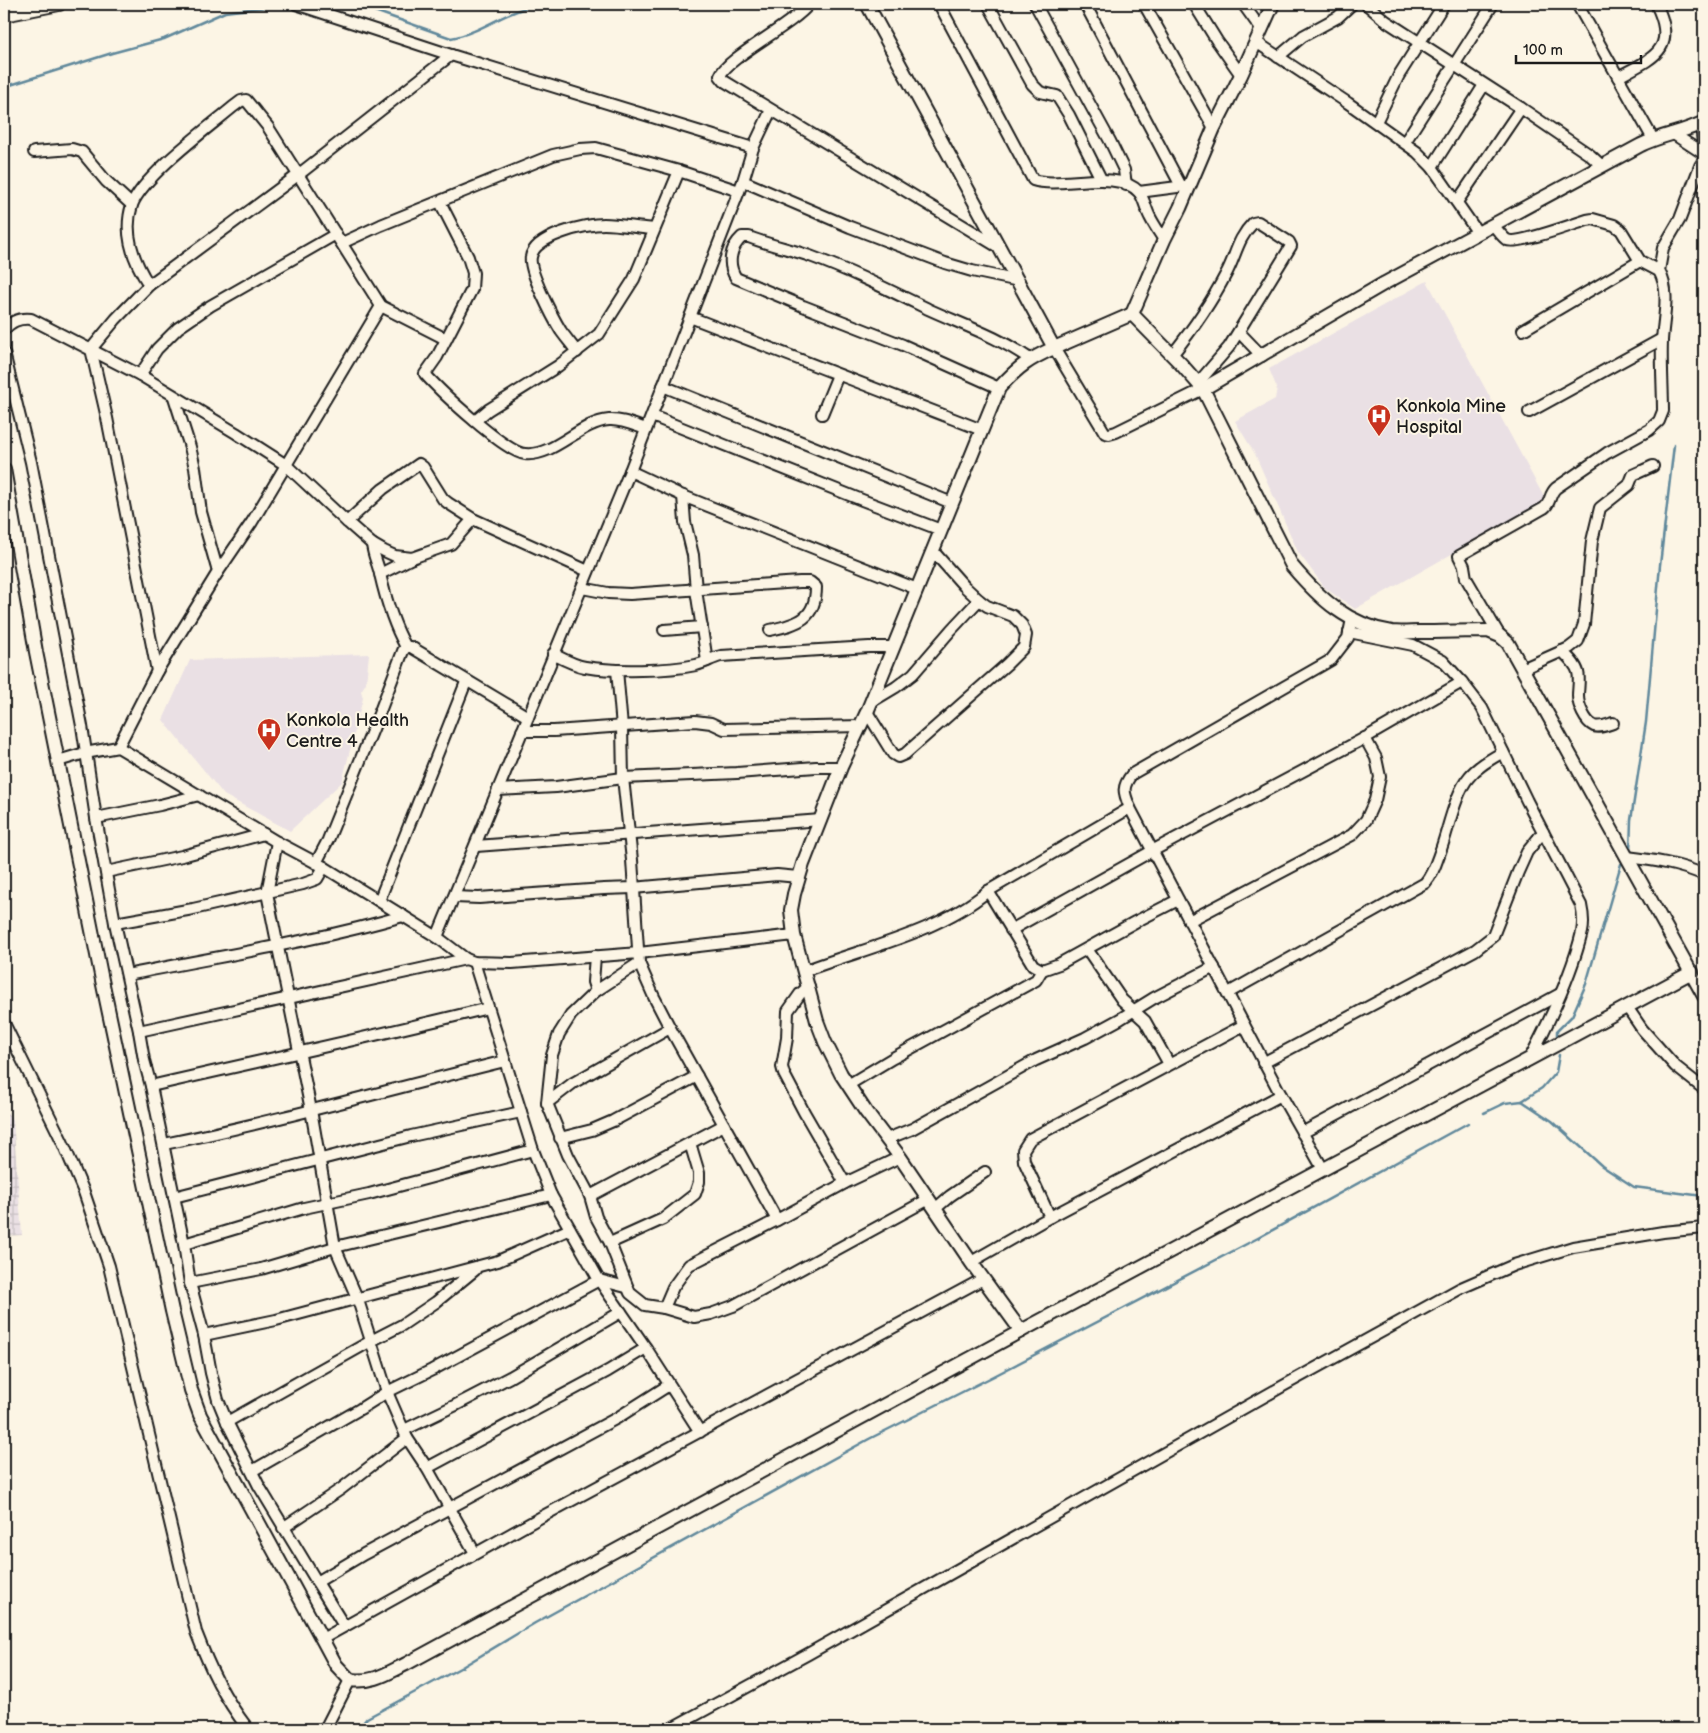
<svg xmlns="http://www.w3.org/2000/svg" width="1708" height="1733" viewBox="0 0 1708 1733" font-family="'Balsamiq Sans',sans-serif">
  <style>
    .built { fill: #eae0e4 }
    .industrial { fill: url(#industrial-grid) }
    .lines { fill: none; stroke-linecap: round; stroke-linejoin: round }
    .stream { stroke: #60889b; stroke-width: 2.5 }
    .minor-casing { stroke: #1c1c1c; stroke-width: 14 }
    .tertiary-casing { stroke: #1c1c1c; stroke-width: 16 }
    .minor { stroke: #fcf5e5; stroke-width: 10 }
    .tertiary { stroke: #fcf5e5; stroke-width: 12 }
    .labels { text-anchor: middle; stroke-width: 4; stroke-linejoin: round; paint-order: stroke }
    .poi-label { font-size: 18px; fill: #1c1c1c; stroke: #fcf5e5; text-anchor: start }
  </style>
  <defs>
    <pattern id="industrial-grid" width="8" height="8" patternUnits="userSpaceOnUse" patternTransform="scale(1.25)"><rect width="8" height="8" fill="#eae0e4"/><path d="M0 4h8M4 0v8" fill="none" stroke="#c8c0c3"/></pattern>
  </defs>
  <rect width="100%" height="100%" fill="#fcf5e5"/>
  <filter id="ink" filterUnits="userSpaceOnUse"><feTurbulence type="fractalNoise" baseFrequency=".02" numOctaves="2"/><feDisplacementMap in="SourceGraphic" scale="10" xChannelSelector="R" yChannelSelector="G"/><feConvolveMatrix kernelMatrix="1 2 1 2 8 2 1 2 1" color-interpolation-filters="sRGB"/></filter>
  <g filter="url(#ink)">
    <g class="built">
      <path d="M 1427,281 L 1544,497 L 1543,502 L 1355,609 L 1325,588 L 1298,552 L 1255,454 L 1235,421 L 1275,399 L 1277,388 L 1269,369 Z"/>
      <path d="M 369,654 L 366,683 L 361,691 L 363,698 L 342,782 L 290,831 L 224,795 L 163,720 L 190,660 Z"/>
    </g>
    <path class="industrial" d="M 4,1109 L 13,1120 L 22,1235 L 4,1236 Z"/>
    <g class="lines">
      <g class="stream">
        <path d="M 355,4 L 451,38 C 468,35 483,27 499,19 C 510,13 523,9 535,4"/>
        <path d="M 4,87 L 112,53 L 164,39 L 225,12 L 282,5"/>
        <path d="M 1630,851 L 1631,820 L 1646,722 L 1660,565 L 1674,445"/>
        <path d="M 1557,1037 L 1557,1031 L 1572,1016 L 1586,984 L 1621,864"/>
        <path d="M 1522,1101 L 1542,1088 L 1556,1072 L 1559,1055"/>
        <path d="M 1484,1113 L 1505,1103 L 1522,1101 L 1552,1121 L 1602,1166 L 1634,1187 L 1703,1196"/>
        <path d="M 358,1729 L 367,1718 L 462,1667 L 535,1623 L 869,1439 L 994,1376 L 1258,1238 L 1468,1123"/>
      </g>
      <g class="minor-casing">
        <g id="minor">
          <path d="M 296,4 L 451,55 L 753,148"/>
          <path d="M 809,4 C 793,25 726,58 720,76 L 724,81 L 1000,248"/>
          <path d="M 939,4 L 1033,180 C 1061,189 1117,168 1139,192 C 1144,198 1146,210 1150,217 C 1154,225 1159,232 1164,240"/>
          <path d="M 988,4 L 1032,84 L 1040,92 L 1057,96 L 1069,115 L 1101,179"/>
          <path d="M 1035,4 L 1110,141 L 1124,170 L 1126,185"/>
          <path d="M 1085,4 L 1181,186"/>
          <path d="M 1144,4 L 1214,128"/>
          <path d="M 1194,4 L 1217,41 L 1241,75"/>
          <path d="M 1243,4 L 1261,29"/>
          <path d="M 1366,4 L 1386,21 L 1521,108 L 1590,155 L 1602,166"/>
          <path d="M 1577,4 L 1653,139"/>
          <path d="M 1256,42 L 1348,103 L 1417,152 L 1432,167 L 1478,233"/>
          <path d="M 1278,57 L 1303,36 L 1338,17 L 1352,4"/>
          <path d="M 1618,77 C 1655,57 1678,49 1656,4"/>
          <path d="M 1376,122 L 1399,75 L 1444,4"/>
          <path d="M 1701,124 L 1704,154"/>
          <path d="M 1672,133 L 1704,154"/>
          <path d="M 1405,142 L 1493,4"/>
          <path d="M 34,152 L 72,149 L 82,152 L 106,181 L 132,205"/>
          <path d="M 1432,167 L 1484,85"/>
          <path d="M 743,181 L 850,227 L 945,263 L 972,271 L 1019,281"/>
          <path d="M 1139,192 L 1185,186"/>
          <path d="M 440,202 L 468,257 L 473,273 L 472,289 L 437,357 L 425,374 C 441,392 505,452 525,454 C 554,457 580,422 609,420 C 621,419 634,425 646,429"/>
          <path d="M 1457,202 L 1521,108"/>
          <path d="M 1493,225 C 1497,229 1502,237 1507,240 C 1517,245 1574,224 1587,220 L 1593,219 L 1614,225 L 1621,230 L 1640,261 L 1659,271 C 1671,292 1663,319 1662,341 C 1661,364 1663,388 1663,411 L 1659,421 L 1649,430 L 1607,453 L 1556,488 C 1549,494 1551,503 1544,508 L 1459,556 L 1464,566 L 1466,578 L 1500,636"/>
          <path d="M 342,243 L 381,225 L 553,155 L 580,149 L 596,148 L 679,171 L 739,191"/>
          <path d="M 1659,271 L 1663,248 L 1680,219 L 1700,166 L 1704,160"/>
          <path d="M 149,285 C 134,262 123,233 132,205 C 143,176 208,128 233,107 L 241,101 L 246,100 L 268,127 L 381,306 L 446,339"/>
          <path d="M 690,317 L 982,430"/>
          <path d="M 4,330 C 11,321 19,318 31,319 L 140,375 L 236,433 L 286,465 L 347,522 L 383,489 L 419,464 L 423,467 L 443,499 L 448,503 L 473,519 L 588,571"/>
          <path d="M 1523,330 L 1640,261"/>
          <path d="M 1239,332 L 1262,356"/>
          <path d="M 1054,348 L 1105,433 L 1109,434 L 1116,432 L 1203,389"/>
          <path d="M 577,352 C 572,345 566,338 561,331 C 553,318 528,270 531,257 C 534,236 586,224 604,224 C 620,224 637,228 654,229"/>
          <path d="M 4,353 L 31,462 L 82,726 L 96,818 L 115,923 L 139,1031 L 144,1060 L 151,1086 L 184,1244 L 190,1283 L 204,1335 L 211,1373 L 218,1400 L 227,1422 L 259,1486 L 317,1582"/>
          <path d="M 1172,355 C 1192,330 1211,303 1226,274 C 1236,256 1237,239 1253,223 L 1258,222 L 1289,242 L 1291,246 L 1229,347 L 1198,383"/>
          <path d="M 140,375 L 157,349 L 178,328 L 210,306 L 336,234"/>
          <path d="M 663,386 L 952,503"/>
          <path d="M 999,388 L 903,345 L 803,306 L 736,278 C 727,264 730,248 742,237 L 749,237 C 769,245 790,249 810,256 C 851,271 889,290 928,309 C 963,325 999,337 1030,359"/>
          <path d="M 174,397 L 190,447 L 195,468 L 201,512 L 218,572"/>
          <path d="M 1529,412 L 1662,339"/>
          <path d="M 822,414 L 838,375"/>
          <path d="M 652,416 L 862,500 L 941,530"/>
          <path d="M 475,421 L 488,410 L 558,366 L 599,334 L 634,279 L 679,171"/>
          <path d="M 630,471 L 683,496 L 917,589"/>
          <path d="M 683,496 L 685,522 L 693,555 L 696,590 L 707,661"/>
          <path d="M 347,522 L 372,544 L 384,551 L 395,556 L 412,558 L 451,544 L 473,519"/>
          <path d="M 372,544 C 373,555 378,564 380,574 C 386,600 393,624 406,647"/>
          <path d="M 380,574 L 412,558"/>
          <path d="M 582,588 L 608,593 L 630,594 L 800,582 L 810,582 L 816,587 C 816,619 798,624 770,630"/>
          <path d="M 664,630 L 702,627"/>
          <path d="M 1349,632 L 1413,645 L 1443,661 L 1462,682 L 1482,708 L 1527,801 L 1581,905 C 1583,914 1584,923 1582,932 C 1572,974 1549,1022 1529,1060"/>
          <path d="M 1562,651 C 1568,657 1576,664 1578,672 C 1580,680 1578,688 1578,696 C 1578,705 1585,722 1594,726 C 1600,728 1607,725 1613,723"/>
          <path d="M 553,654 C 563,659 574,665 585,667 C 613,672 668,671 696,665 C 705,663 712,658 721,656 L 869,647 L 893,647"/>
          <path d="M 1522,669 L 1569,648 L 1578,641 L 1584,624 L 1592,541 L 1600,508 L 1629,485 L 1633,475 L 1653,466"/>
          <path d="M 617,670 L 622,727 L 623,778 L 632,860 L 639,963 L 654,997 L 670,1028 L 777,1220"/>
          <path d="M 157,671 L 107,418 L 91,349 L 116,319 L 149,285 L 298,175 L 451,55"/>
          <path d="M 871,702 L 896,687 L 913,674 L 951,630 L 979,600"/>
          <path d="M 867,712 L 893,754 L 898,757 L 905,754 L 1007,664 L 1024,647 L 1026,635 L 1022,625 L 1013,616 L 987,606 L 979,600 L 964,586 L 933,551"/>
          <path d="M 522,731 L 554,731 L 695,721 L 711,723 L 724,729 L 861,726"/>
          <path d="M 118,747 L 157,671 L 218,572 L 252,522 L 381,306"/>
          <path d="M 58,761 L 85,753 L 118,747 L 277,842 L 324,867 L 437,937 L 466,959 L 474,962 L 512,963 L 639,953 L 794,935"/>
          <path d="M 498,790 L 556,787 L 623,778 L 737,773 L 816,767 L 841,767"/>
          <path d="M 96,818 L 160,805 L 199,795"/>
          <path d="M 476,846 L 821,820"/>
          <path d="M 1627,857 C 1653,860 1680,864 1704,875"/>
          <path d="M 316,863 L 328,840 L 379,714 L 403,651 L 406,647 L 411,647 L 528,717"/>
          <path d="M 106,872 L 182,856 L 264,834"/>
          <path d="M 988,891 L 1033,965 L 1042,970 L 1059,964 L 1135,922 L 1178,900"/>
          <path d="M 454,897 L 479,898 L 604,889 L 633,888 L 777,875 L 798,877"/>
          <path d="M 379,901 L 466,682"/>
          <path d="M 1189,921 L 1352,835 L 1366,820 L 1375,800 L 1380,777 L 1376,758 L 1365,738"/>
          <path d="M 115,923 L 193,909 L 303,884 L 317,879 L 324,867"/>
          <path d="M 1011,930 L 1152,851 L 1365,738 L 1462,682"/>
          <path d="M 437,937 L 630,471 L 743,181 L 753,148 L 771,110"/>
          <path d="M 1087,949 L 1122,1000 L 1145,1021 L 1169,1064"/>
          <path d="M 595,956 L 593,982 L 596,991"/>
          <path d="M 474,962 L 533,1150 L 551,1195 L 599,1280 L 646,1348 L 700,1432"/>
          <path d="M 639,963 L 596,991 L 571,1015 L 559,1034 L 552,1055 L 547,1103 L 568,1155 L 590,1196 L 596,1217 L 610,1243 L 630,1293 L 645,1305 L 664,1308 L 694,1317 L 711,1314 L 733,1306 L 929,1199"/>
          <path d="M 804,971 C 864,948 938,933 988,891 L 1130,808"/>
          <path d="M 127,975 C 219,956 313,942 403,916"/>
          <path d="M 809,986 L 800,994 L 788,1011 L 787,1038 L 782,1067 L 784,1074 L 804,1112 L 845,1183"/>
          <path d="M 1228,993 L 1425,883 C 1433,874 1436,863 1440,852 C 1448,831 1455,793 1469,777 C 1478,766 1491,759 1503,752"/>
          <path d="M 1627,1007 L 1642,1029 L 1675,1066 L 1704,1089"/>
          <path d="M 4,1023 L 62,1141 L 84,1192 L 109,1266 L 196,1632 C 211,1671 223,1696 248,1729"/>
          <path d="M 139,1031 L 466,959"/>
          <path d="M 1263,1063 L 1475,950 L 1493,936 L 1518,872 L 1527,852 L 1543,832"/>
          <path d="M 848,1085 L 893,1058 L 1036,980 L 1042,970"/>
          <path d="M 151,1086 C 264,1060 376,1036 488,1008"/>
          <path d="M 547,1103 L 573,1083 L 670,1028"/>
          <path d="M 1302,1133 L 1560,994"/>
          <path d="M 560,1138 L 592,1130 L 613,1121 L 697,1076"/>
          <path d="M 887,1139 L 912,1129 L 1036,1060 L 1085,1038 L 1120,1019 L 1154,998 L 1214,967"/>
          <path d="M 164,1144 C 278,1121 391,1089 505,1061"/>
          <path d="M 1323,1169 L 1281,1095 L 1130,808 C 1124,793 1121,788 1132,774 L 1331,660 L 1348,638 L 1352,619"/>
          <path d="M 590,1196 L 724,1125"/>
          <path d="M 174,1197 L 411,1136 L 521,1112"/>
          <path d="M 935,1209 L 950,1196 L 985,1172"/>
          <path d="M 1050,1217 L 1024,1161 L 1023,1150 L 1030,1139 L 1244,1025"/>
          <path d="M 610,1243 L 663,1219 L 695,1194 L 699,1182 L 699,1173 L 690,1143"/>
          <path d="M 184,1244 L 304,1208 L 369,1194 L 533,1150"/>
          <path d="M 971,1262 L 1050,1217 L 1281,1095"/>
          <path d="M 475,1270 L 436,1302 L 402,1325 L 371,1341 L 387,1392 L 407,1438 L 427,1468 L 475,1553"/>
          <path d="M 190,1283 L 261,1269 L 335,1247 L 551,1195"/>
          <path d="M 664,1308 L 673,1287 L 689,1265 L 777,1220 L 845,1183 L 900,1157"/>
          <path d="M 204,1335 L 276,1320 L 498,1261 L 570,1229"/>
          <path d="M 227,1422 L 371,1341 L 358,1300 L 335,1247 L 311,1110 L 267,893 L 277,842"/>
          <path d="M 404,1430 L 456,1405 L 510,1377 L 621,1312"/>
          <path d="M 427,1468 L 608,1371 L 646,1348"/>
          <path d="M 252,1471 L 360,1409 L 387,1392 L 432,1370 L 599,1280 L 626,1287"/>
          <path d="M 283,1528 L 341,1489 L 407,1438"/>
          <path d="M 344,1626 L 317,1582 L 364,1554 L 617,1418 L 669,1385"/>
          <path d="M 322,1639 L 543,1516 L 983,1279"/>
          <path d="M 325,1729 L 350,1680"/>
          <path d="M 670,1729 L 808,1654 L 1283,1386 L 1461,1288 L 1514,1265 L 1573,1247 L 1663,1232 L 1704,1228"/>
        </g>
      </g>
      <g class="tertiary-casing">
        <g id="tertiary">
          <path d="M 867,4 L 1054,348 C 1029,359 1018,367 999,388 L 867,712 L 841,767 L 803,864 L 794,894 L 791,910 L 794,935 L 817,1021 L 825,1042 L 841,1074 L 866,1112 L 900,1157 L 971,1262 L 1021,1331 L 1692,972"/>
          <path d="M 1273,4 L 1241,75 L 1214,128 L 1180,208 L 1164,240 L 1132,314 L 1181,364 L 1203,389 L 1292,566 C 1320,599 1348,625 1392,632 C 1401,633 1411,632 1419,632 C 1442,632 1465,631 1488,631 L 1500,636 L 1508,643 L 1704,996"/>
          <path d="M 4,15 L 59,4"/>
          <path d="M 1054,348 L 1132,314"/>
          <path d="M 1203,389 L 1385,283 L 1641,145 C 1661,135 1685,132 1704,122"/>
          <path d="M 4,469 L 36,652 L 102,980 L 172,1311 L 191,1390 L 200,1415 L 322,1639 L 336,1665 L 350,1680 C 373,1683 386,1674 406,1664 L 1021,1331"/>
        </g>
      </g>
      <use href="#minor" class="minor"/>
      <use href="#tertiary" class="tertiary"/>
    </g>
  </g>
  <defs>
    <g id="hospital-pin" transform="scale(1.25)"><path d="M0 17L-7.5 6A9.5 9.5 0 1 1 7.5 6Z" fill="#c8321e" stroke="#fcf5e5"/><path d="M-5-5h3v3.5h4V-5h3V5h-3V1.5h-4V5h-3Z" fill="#fff"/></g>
  </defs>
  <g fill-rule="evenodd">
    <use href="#hospital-pin" x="1379" y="416"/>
    <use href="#hospital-pin" x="269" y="730"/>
  </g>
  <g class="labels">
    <g class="poi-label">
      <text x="1396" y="412">Konkola Mine<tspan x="1396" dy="21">Hospital</tspan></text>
      <text x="286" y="726">Konkola Health<tspan x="286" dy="21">Centre 4</tspan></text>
    </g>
  </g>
  <rect width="1708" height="1733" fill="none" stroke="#fcf5e5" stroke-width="20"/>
  <rect x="10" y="10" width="1688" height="1713" fill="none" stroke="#1c1c1c" stroke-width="2" filter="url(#ink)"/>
  <path d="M1516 55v8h125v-8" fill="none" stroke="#1c1c1c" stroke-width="2.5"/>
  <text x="1523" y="55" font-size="15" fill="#1c1c1c" stroke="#fcf5e5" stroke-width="4" paint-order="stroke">100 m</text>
</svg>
